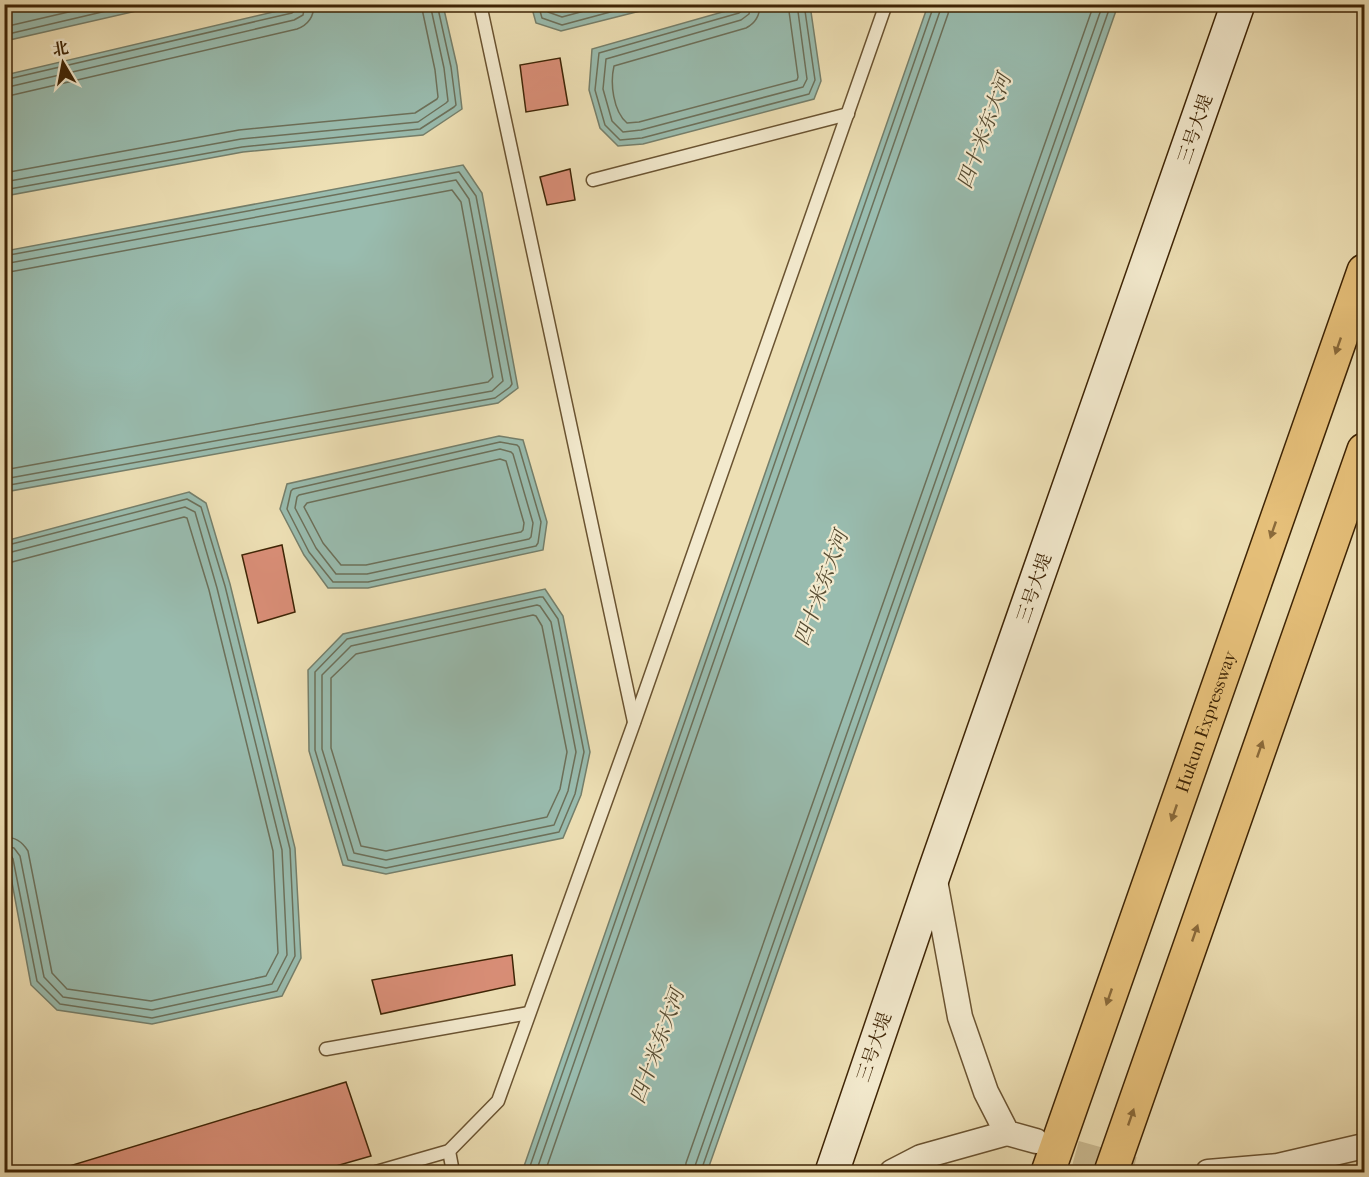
<svg xmlns="http://www.w3.org/2000/svg" width="1369" height="1177" viewBox="0 0 1369 1177" font-family="'IM FELL French Canon','Noto Serif SC',serif">
  <style>
    .water { fill: #99bcaf; stroke: #757f6b; stroke-width: 1.5 }
    .lines { fill: none; stroke-linecap: round; stroke-linejoin: round }
    .shore { stroke: #6c705a; stroke-width: 1.5 }
    .building { fill: #d98e77; stroke: #3e2405; stroke-width: 1.5 }
    .street-tunnel { stroke: #caba91; stroke-width: 24; stroke-dasharray: 24 12; stroke-linecap: butt }
    .lane-casing { stroke: #6a5331; stroke-width: 15 }
    .street-casing { stroke: #6a5331; stroke-width: 27 }
    .secondary-casing { stroke: #3e2405; stroke-width: 36 }
    .highway-casing { stroke: #3e2405; stroke-width: 36 }
    .lane { stroke: #f3eace; stroke-width: 12 }
    .street { stroke: #f3eace; stroke-width: 24 }
    .secondary { stroke: #f3eace; stroke-width: 33 }
    .highway { stroke: #e6c07a; stroke-width: 33 }
    .oneway { fill: #8a6a3a }
    .labels { text-anchor: middle; stroke-width: 4.5; stroke-linejoin: round; paint-order: stroke }
    .street-label { font-size: 18px; fill: #3e2405; stroke: #f3eace }
    .water-label { font-size: 20px; font-style: italic; fill: #554a30; stroke: #f3eace }
  </style>
  <rect width="100%" height="100%" fill="#eddfb4"/>
  <filter id="stains"><feTurbulence type="fractalNoise" baseFrequency=".00333" numOctaves="4"/><feColorMatrix values="0 0 0 0 .2 0 0 0 0 .09 0 0 0 0 .02 0 0 0 .5 -.17"/></filter>
  <radialGradient id="worn" r=".72"><stop offset=".6" stop-color="#630" stop-opacity="0"/><stop offset="1" stop-color="#630" stop-opacity=".3"/></radialGradient>
  <g class="water">
    <path d="M 5,4 L 163,4 L 163,5 L 5,41 Z"/>
    <path d="M 303,5 L 443,5 L 457,66 L 462,109 L 423,135 L 243,152 L 5,196 L 5,75 Z"/>
    <path d="M 531,5 L 531,4 L 664,5 L 561,31 L 536,23 Z"/>
    <path d="M 747,5 L 810,5 L 821,81 L 814,99 L 643,144 L 618,146 L 600,128 L 589,90 L 592,49 Z"/>
    <path d="M 928,5 L 1118,5 L 707,1172 L 522,1172 Z"/>
    <path d="M 463,165 L 482,193 L 518,388 L 498,403 L 5,492 L 5,251 Z"/>
    <path d="M 499,436 L 523,440 L 547,522 L 543,550 L 368,588 L 328,588 L 304,555 L 280,509 L 287,484 Z"/>
    <path d="M 189,492 L 206,503 L 230,584 L 295,848 L 301,958 L 282,996 L 152,1024 L 57,1010 L 31,985 L 5,845 L 5,541 Z"/>
    <path d="M 545,589 L 563,616 L 590,752 L 581,795 L 563,838 L 386,874 L 343,865 L 309,751 L 308,670 L 343,634 Z"/>
  </g>
  <g class="lines">
    <g class="shore">
      <path d="M 538,4 L 542,18 L 562,25 L 640,4"/>
      <path d="M 545,4 L 548,12 L 562,17 L 610,4"/>
      <path d="M 744,4 L 743,10 L 739,13 L 599,53 L 595,90 L 605,125 L 620,140 L 642,138 L 809,94 L 815,80 L 804,4"/>
      <path d="M 751,4 L 749,14 L 741,20 L 606,59 L 603,89 L 612,121 L 623,132 L 641,130 L 803,87 L 807,79 L 797,4"/>
      <path d="M 760,4 C 760,15 756,23 746,28 L 614,66 C 610,83 613,111 627,123 L 639,122 L 797,80 L 798,77 L 788,4"/>
      <path d="M 4,27 L 103,4"/>
      <path d="M 4,35 L 136,4"/>
      <path d="M 4,80 L 292,13 L 296,10 L 298,4"/>
      <path d="M 4,88 L 294,20 L 303,15 L 305,4"/>
      <path d="M 4,97 L 297,29 C 308,25 314,17 314,4"/>
      <path d="M 4,173 L 239,130 L 415,113 L 437,99 L 438,97 L 435,70 L 421,4"/>
      <path d="M 4,182 L 241,139 L 418,122 L 446,103 L 448,101 L 444,68 L 430,4"/>
      <path d="M 4,190 L 242,147 L 420,129 L 454,107 L 456,105 L 451,67 L 437,4"/>
      <path d="M 4,256 L 459,172 L 476,196 L 512,384 L 510,387 L 495,398 L 4,486"/>
      <path d="M 4,264 L 456,180 L 469,199 L 503,381 L 492,391 L 4,479"/>
      <path d="M 4,273 L 452,190 L 461,202 L 493,377 L 488,382 L 4,470"/>
      <path d="M 500,442 L 517,445 L 519,447 L 541,522 L 538,543 L 536,546 L 368,582 L 333,582 L 309,552 L 287,509 L 291,491 L 293,489 Z"/>
      <path d="M 500,449 L 511,452 L 513,454 L 533,523 L 531,537 L 529,539 L 367,574 L 336,574 L 316,548 L 295,508 L 297,497 L 299,495 Z"/>
      <path d="M 500,459 L 506,461 L 524,523 L 523,530 L 521,532 L 366,565 L 341,565 L 323,543 L 304,507 L 307,503 Z"/>
      <path d="M 4,546 L 187,499 L 201,507 L 225,586 L 290,849 L 295,956 L 277,991 L 152,1018 L 60,1004 L 37,981 L 13,859 L 10,854 L 4,853"/>
      <path d="M 4,554 L 185,507 L 195,512 L 217,588 L 282,850 L 287,955 L 272,984 L 152,1010 L 63,997 L 44,977 L 20,856 L 14,848 L 4,846"/>
      <path d="M 4,563 L 12,562 L 184,517 L 187,518 L 209,590 L 273,851 L 278,953 L 266,976 L 151,1001 L 67,989 L 52,973 L 28,851 C 22,841 15,837 4,837"/>
      <path d="M 540,597 L 543,597 L 558,619 L 584,752 L 575,794 L 559,832 L 386,868 L 348,860 L 315,750 L 315,672 L 347,639 Z"/>
      <path d="M 537,605 L 540,606 L 551,622 L 576,752 L 568,791 L 554,825 L 386,860 L 354,853 L 322,749 L 322,675 L 351,646 Z"/>
      <path d="M 533,615 L 536,616 L 542,626 L 567,752 L 560,789 L 547,817 L 386,851 L 361,846 L 331,748 L 331,678 L 356,654 Z"/>
      <path d="M 528,1172 L 933,8 L 933,4"/>
      <path d="M 536,1172 L 940,11 L 941,4"/>
      <path d="M 545,1172 L 948,14 L 950,4"/>
      <path d="M 685,1172 L 686,1163 L 1094,4"/>
      <path d="M 694,1172 L 695,1166 L 1103,4"/>
      <path d="M 702,1172 L 702,1168 L 1111,4"/>
    </g>
  </g>
  <g class="building">
    <path d="M 560,58 L 568,105 L 526,112 L 520,65 Z"/>
    <path d="M 570,169 L 575,200 L 547,205 L 540,177 Z"/>
    <path d="M 282,545 L 295,612 L 258,623 L 242,555 Z"/>
    <path d="M 512,955 L 515,985 L 381,1014 L 372,980 Z"/>
    <path d="M 346,1082 L 371,1156 L 315,1172 L 53,1172 L 53,1171 Z"/>
  </g>
  <g class="lines">
    <path class="street-tunnel" d="M 1041,1143 L 1145,1172"/>
    <g class="lane-casing">
      <g id="lane">
        <path d="M 480,4 L 634,722"/>
        <path d="M 593,180 L 848,114"/>
        <path d="M 326,1049 L 529,1013"/>
        <path d="M 449,1151 L 453,1172"/>
        <path d="M 376,1172 L 449,1151 L 498,1101 L 634,723 L 886,4"/>
      </g>
    </g>
    <g class="street-casing">
      <g id="street">
        <path d="M 934,875 L 960,1017 L 986,1092 L 1007,1133 L 1036,1141"/>
        <path d="M 892,1172 L 921,1157 L 1007,1133"/>
        <path d="M 1208,1172 L 1278,1166 L 1364,1146"/>
      </g>
    </g>
    <g class="secondary-casing">
      <path id="secondary" d="M 832,1172 L 934,873 L 1238,4"/>
    </g>
    <g class="highway-casing">
      <g id="highway">
        <path id="s1" d="M 1048,1172 L 1364,271"/>
        <path d="M 1111,1172 L 1364,450"/>
      </g>
    </g>
    <use href="#lane" class="lane"/>
    <use href="#street" class="street"/>
    <use href="#secondary" class="secondary"/>
    <use href="#highway" class="highway"/>
  </g>
  <defs><path id="oneway-solid" d="M-6-.8H1V-3.2L6.5 0L1 3.2V.8H-6Z" transform="scale(1.5)"/></defs>
  <g class="oneway">
    <use href="#oneway-solid" transform="translate(1338 346) rotate(109)"/>
    <use href="#oneway-solid" transform="translate(1273 530) rotate(109)"/>
    <use href="#oneway-solid" transform="translate(1260 749) rotate(-71)"/>
    <use href="#oneway-solid" transform="translate(1174 813) rotate(109)"/>
    <use href="#oneway-solid" transform="translate(1195 933) rotate(-71)"/>
    <use href="#oneway-solid" transform="translate(1109 997) rotate(109)"/>
    <use href="#oneway-solid" transform="translate(1131 1117) rotate(-71)"/>
  </g>
  <g class="labels">
    <g class="street-label">
      <text transform="translate(1195 129) rotate(-71)" y="6">三号大堤</text>
      <text transform="translate(1034 588) rotate(-71)" y="6">三号大堤</text>
      <text dy="6" stroke="none"><textPath href="#s1" startOffset="477">Hukun Expressway</textPath></text>
      <text transform="translate(874 1047) rotate(-71)" y="6">三号大堤</text>
    </g>
    <g class="water-label">
      <text transform="translate(984 131) rotate(-70)" y="7">四十米东大河</text>
      <text transform="translate(821 588) rotate(-70)" y="7">四十米东大河</text>
      <text transform="translate(657 1046) rotate(-70)" y="7">四十米东大河</text>
    </g>
  </g>
  <rect width="1369" height="1177" fill="none" stroke="#eddfb4" stroke-width="24"/>
  <rect x="6" y="6" width="1357" height="1165" fill="none" stroke="#3e2405" stroke-width="3"/>
  <rect x="12" y="12" width="1345" height="1153" fill="none" stroke="#3e2405" stroke-width="1.5"/>
  <g transform="translate(63 63) rotate(350)" stroke="#f3eace" stroke-width="4.5" paint-order="stroke">
  <path d="M0-4.5L10 22L0 15L-10 22Z" fill="#3e2405"/>
  <text y="-9" font-size="16" font-weight="bold" text-anchor="middle" fill="#3e2405">北</text>
  </g>
  <rect width="100%" height="100%" filter="url(#stains)"/>
  <rect width="100%" height="100%" fill="url(#worn)"/>
</svg>
